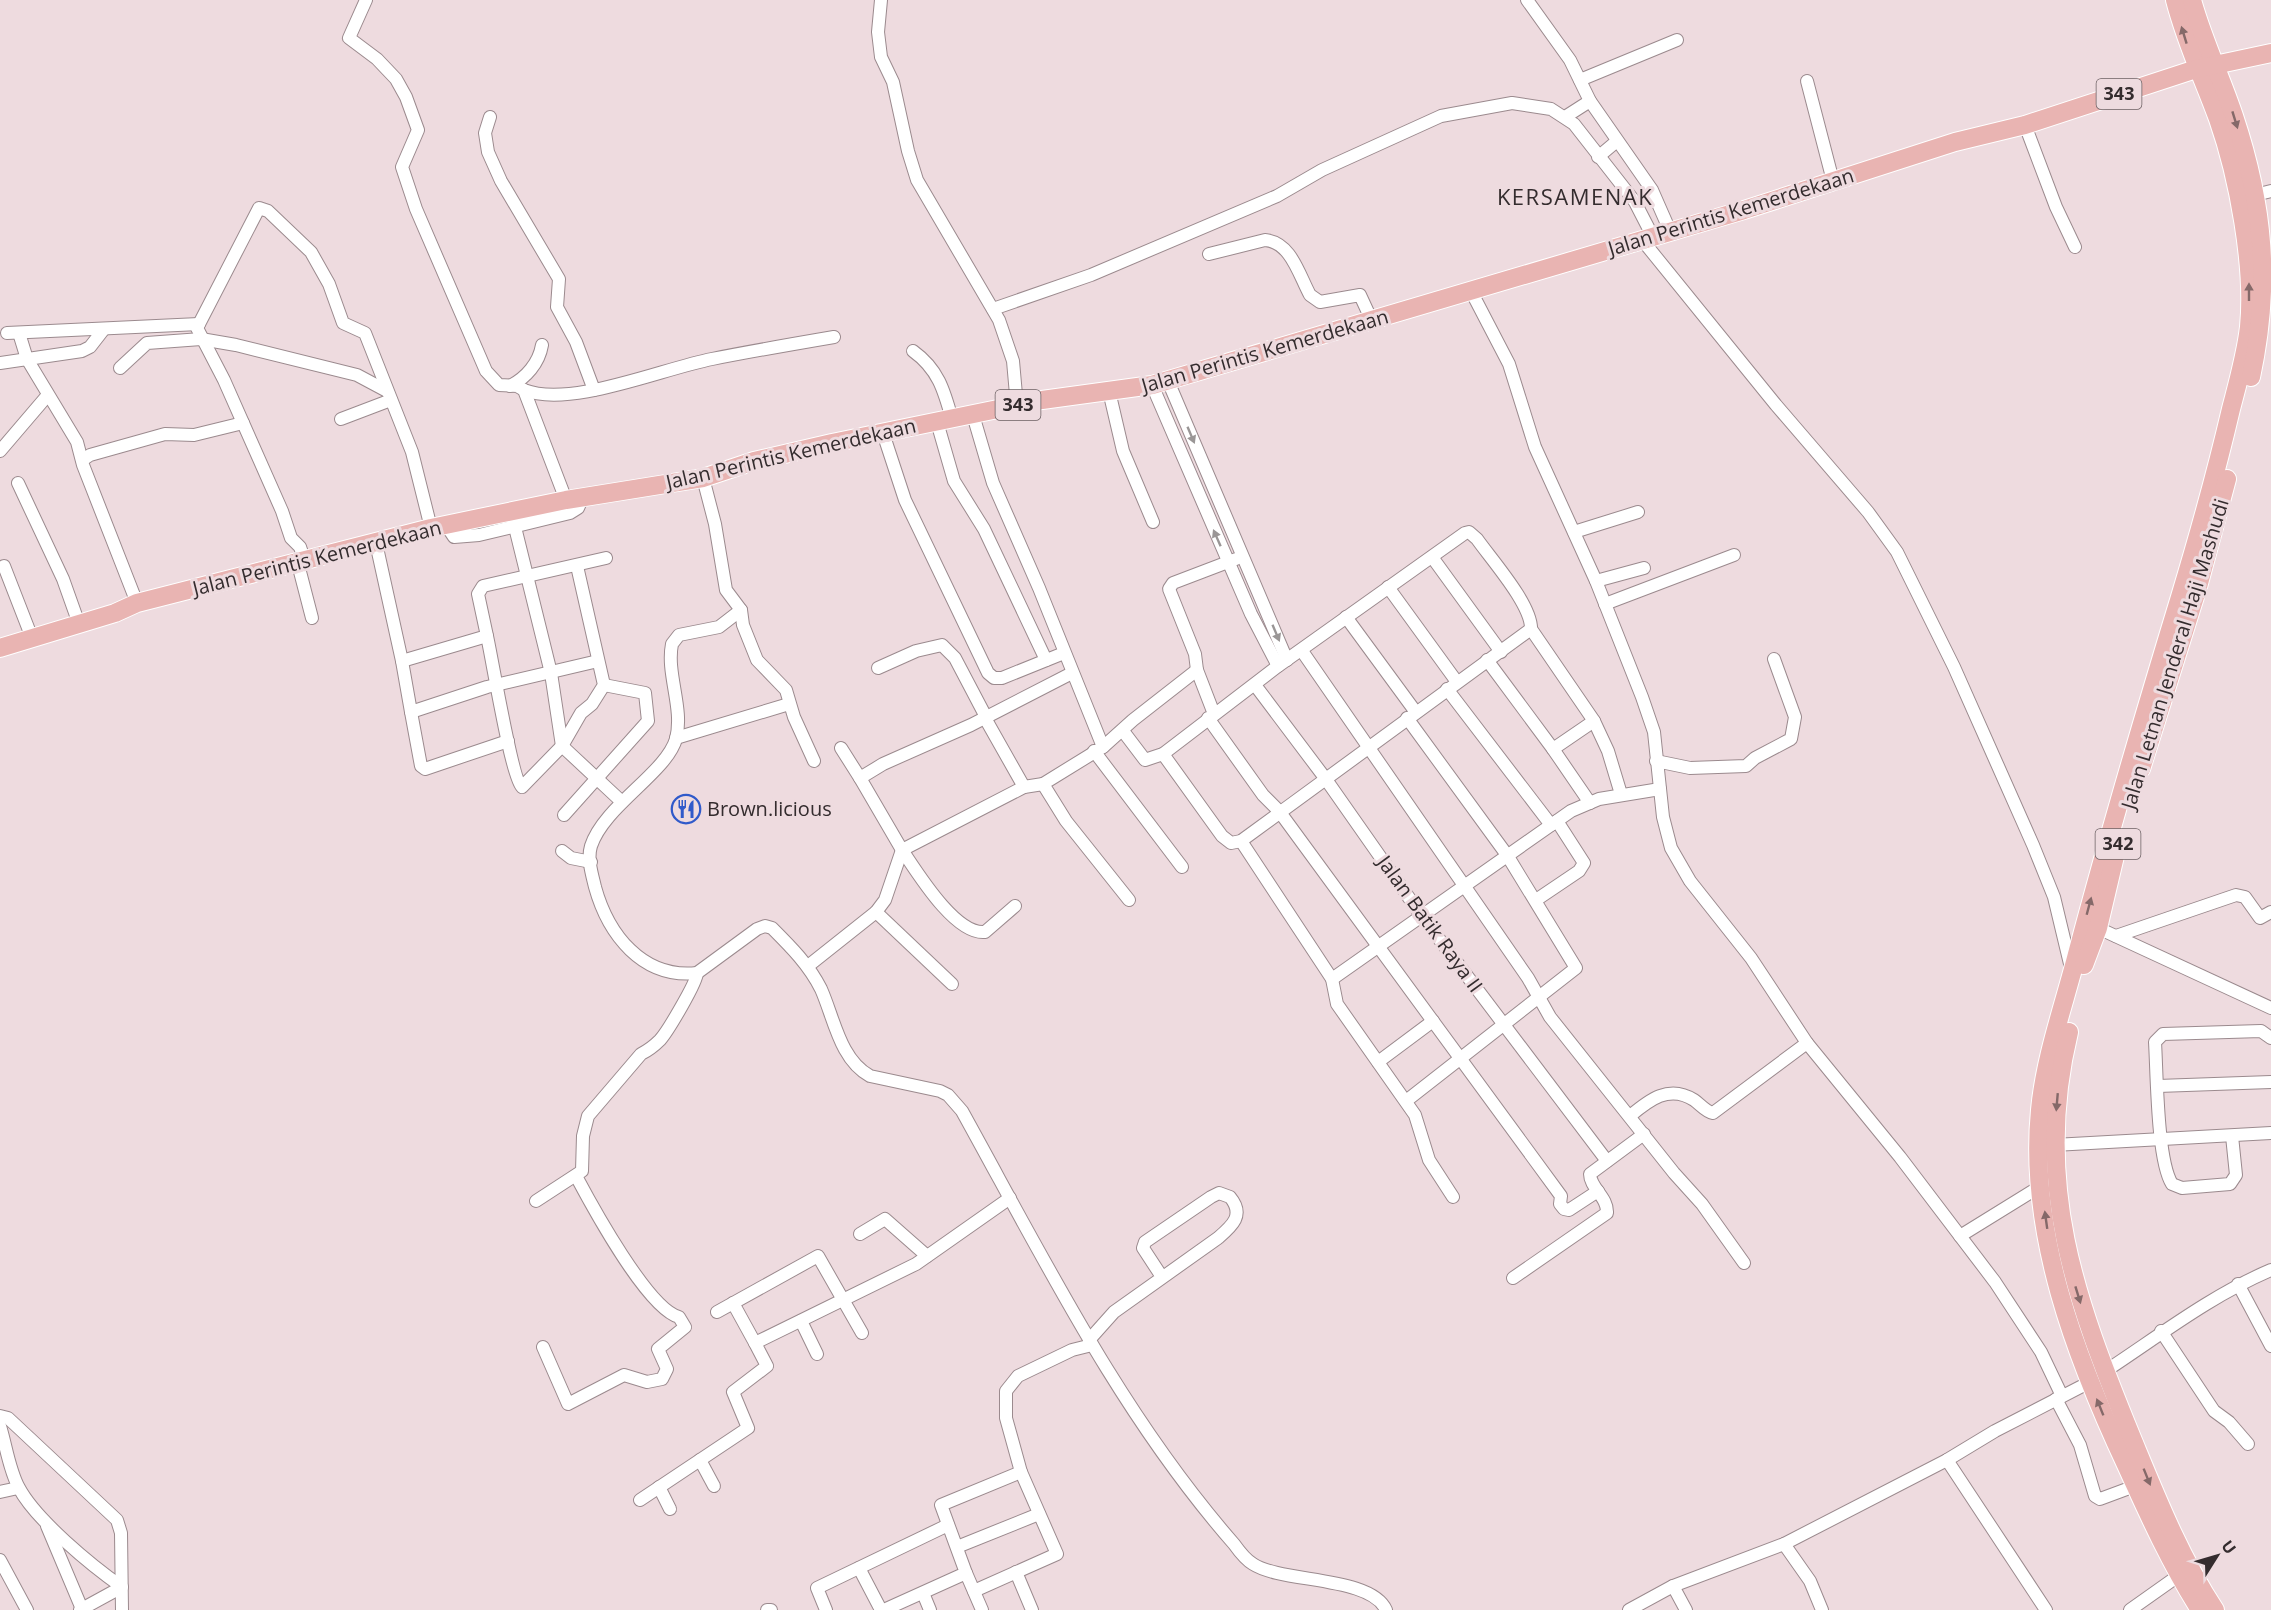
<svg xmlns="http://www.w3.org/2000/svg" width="2271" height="1610" viewBox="0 0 2271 1610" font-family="'Open Sans',sans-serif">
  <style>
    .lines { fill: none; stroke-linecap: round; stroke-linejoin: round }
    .minor-casing { stroke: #9b8a8e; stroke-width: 14 }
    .primary-casing { stroke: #fff; stroke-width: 20 }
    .minor { stroke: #fff; stroke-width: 12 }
    .primary { stroke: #e9b4b2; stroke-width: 18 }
    .oneway { fill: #856969 }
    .oneway2 { fill: #9a9696 }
    .labels { text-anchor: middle; stroke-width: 6; stroke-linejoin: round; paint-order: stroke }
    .shield { fill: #eedbdf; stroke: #6c6063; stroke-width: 1.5 }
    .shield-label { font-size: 18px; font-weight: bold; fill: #342c2e }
    .street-label { font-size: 20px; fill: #342c2e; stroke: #eedbdf }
    .poi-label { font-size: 20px; fill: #342c2e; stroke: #eedbdf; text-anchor: start }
    .quarter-label { font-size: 22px; letter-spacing: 1.5px; fill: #342c2e; stroke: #eedbdf }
  </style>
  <rect width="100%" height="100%" fill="#eedbdf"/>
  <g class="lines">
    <g class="minor-casing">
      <g id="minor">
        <path d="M 366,0 L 349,38 L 377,59 L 396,79 L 406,97 L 418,130 L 402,167 L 416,209 L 486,371 L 499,385 L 517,386 L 524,390 L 566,500"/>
        <path d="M 881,0 L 878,32 L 881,57 L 893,82 L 908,151 L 917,180 L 999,320 L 1013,361 L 1017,406"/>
        <path d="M 1527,0 L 1570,60 L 1590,101 L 1652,190 L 1670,231"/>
        <path d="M 1580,80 L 1677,40"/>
        <path d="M 1807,81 L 1833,181"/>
        <path d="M 490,117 L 485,133 L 488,152 L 501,181 L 559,279 L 557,307 L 576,342 L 594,390"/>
        <path d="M 1565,117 L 1590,101"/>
        <path d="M 2025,125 L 2056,207 L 2075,247"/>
        <path d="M 1598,157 L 1617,141"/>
        <path d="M 2255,195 L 2271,191"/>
        <path d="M 1643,241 L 1776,405 L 1868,512 L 1897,552 L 1954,667 L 2033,845 L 2054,897 L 2071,968"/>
        <path d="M 1209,254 L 1265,240 C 1291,242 1299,275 1310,295 L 1320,302 L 1360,295 L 1372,321"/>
        <path d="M 1471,291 L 1509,364 L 1535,447 L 1596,581 L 1642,697 L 1654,732 L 1663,817 L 1671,848 L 1690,881 L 1751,958 L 1807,1043 L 1900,1157 L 1995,1282 L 2041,1352 L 2062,1396"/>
        <path d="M 993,309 L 1091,275 L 1277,196 L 1322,170 L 1441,116 L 1512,103 L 1551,109 L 1574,124 L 1635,202 L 1653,237"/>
        <path d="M 7,333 L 199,324"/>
        <path d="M 19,333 L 27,359 L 77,442 L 83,465 L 137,603"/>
        <path d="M 913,351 C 938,369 944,390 952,419"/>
        <path d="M 0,363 L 82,351 L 90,347 L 104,329"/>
        <path d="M 120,368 L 147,343 L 201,339 L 236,345 L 357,375 L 387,391"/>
        <path d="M 1168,381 L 1287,660"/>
        <path d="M 1152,385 L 1251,614 L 1278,666"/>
        <path d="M 510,386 C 526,378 539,363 542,345"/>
        <path d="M 524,390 C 571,408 661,369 712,359 C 752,351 793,344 834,337"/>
        <path d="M 1109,391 L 1123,451 L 1153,522"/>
        <path d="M 973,415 L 993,483 L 1039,588 L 1103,747 L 1043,784 L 1066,821 L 1129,900"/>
        <path d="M 341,419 L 391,400"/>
        <path d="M 937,422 L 954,481 L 984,529 L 1046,660"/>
        <path d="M 883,433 L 905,500 L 988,673 L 994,678 L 1002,678 L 1064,653"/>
        <path d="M 0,451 L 47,396"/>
        <path d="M 84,459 L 90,455 L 165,434 L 194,435 L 243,423"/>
        <path d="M 703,478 L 715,524 L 726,590 L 741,610 L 719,627 L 679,635 L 672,644 C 666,674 684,708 676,739 C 666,773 604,806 591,846 C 587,859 592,874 595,887 C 608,934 642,979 697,973 L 757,929 L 765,926 L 772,928 C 791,947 809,965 821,989 C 834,1018 840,1060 870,1076 L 940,1091 L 948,1095 L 962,1111 C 1045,1261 1121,1415 1234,1544 C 1239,1551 1246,1560 1253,1564 C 1282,1583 1371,1576 1386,1610"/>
        <path d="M 18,483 L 63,579 L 79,624"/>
        <path d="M 511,511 L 551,673 L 562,746 L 622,802"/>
        <path d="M 446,525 L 454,537 L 479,535 L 570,513 L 578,508 L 583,497"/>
        <path d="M 1574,532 L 1638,512"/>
        <path d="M 376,543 L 402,661"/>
        <path d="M 1432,557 L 1501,652"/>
        <path d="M 305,562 L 300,547 L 291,538 L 282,511 L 224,380 L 197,328 L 259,208 L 268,211 L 311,252 L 329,284 L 343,323 L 365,333 L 412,452 L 431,528"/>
        <path d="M 298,564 L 312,618"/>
        <path d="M 4,566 L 32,638"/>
        <path d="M 1596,581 L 1644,568"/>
        <path d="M 1388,587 L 1457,682"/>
        <path d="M 1605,604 L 1734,555"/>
        <path d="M 741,610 L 743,625 L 757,660 L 786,690 L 794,717 L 814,761"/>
        <path d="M 1346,617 L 1415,711"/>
        <path d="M 487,636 C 492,658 512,780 522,787 L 562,746 L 581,713 L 592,704 L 604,685 L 577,566"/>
        <path d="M 1302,651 L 1528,978 L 1550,1017 L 1674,1173 L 1702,1204 L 1744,1263"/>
        <path d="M 1487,660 L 1553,749 L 1594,721 L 1531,629"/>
        <path d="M 598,661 L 487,687 L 411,712 L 402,661 L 487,636 L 478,594 L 483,586 L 606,558"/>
        <path d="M 878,668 L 916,651 L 942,645 L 955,658 L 986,717"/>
        <path d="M 1255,685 L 1325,778 L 1421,915 L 1607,1161"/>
        <path d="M 1447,689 L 1551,825"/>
        <path d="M 411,712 L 421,766 L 425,769 L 508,741"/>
        <path d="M 1214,714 L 1197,670 L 1195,654 L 1169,589 L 1173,583 L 1236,559"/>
        <path d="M 985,718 L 1024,787"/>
        <path d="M 1208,718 L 1263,795 L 1279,811 L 1561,1196 L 1560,1204 L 1564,1209 L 1569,1210 L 1598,1191"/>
        <path d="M 1594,721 L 1608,751 L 1621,794"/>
        <path d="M 1123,731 L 1145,760 L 1163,754 L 1278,666 L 1465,533 L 1469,532 L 1477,539 C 1491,559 1532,605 1531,629"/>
        <path d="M 676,738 L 789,704"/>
        <path d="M 1103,747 L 1133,720 L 1197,670"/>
        <path d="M 841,748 L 860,778"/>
        <path d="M 1553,749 L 1590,803"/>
        <path d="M 1094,751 L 1182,867"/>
        <path d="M 1163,754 L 1222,836 L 1231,843 L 1241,841 L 1531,629"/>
        <path d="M 1656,761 L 1690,768 L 1746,766 L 1755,758 L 1791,739 L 1795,717 L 1774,659"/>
        <path d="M 1043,784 L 1024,787 L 902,850 L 860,778 L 883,764 L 971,725 L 1072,673"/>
        <path d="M 564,815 L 648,721 L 645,693 L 604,685"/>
        <path d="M 1241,841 L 1332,979 L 1337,1004 L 1415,1115 L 1429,1160 L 1453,1197"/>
        <path d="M 902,850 C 917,872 955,935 985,932 L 1015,906"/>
        <path d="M 562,851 L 571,858 L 591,862"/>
        <path d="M 1536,900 L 1579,871 L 1584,863 L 1557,821"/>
        <path d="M 876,912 L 952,984"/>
        <path d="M 2098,928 L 2271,1008"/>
        <path d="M 2116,936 L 2236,895 L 2245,897 L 2260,918 L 2271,912"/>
        <path d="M 808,966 L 876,912 L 885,900 L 902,850"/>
        <path d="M 1332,979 L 1571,811 L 1599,799 L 1660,789"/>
        <path d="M 1378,1062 L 1433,1021"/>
        <path d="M 2158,1086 L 2271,1082"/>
        <path d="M 1406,1101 L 1576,968 L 1507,855 L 1407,718"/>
        <path d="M 1630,1116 C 1649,1100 1669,1084 1694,1100 C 1700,1104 1706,1112 1713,1113 L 1807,1043"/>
        <path d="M 2232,1136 L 2236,1175 L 2230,1184 L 2182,1188 L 2172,1184 C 2157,1160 2157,1074 2155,1042 L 2163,1034 L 2261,1031 L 2271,1038"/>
        <path d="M 2054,1145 L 2271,1133"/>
        <path d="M 536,1201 L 582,1171 L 583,1136 L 588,1116 L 641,1054 C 649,1050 654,1046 660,1040 C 668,1031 697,982 697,973"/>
        <path d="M 860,1234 L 885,1219 L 927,1256"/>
        <path d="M 1960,1236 L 2041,1186"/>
        <path d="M 1513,1278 L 1607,1213 C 1608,1197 1590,1188 1590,1174 L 1644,1134"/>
        <path d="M 2238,1284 L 2271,1346"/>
        <path d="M 733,1303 L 755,1343"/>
        <path d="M 717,1312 L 818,1256 L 862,1333"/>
        <path d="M 801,1321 L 817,1354"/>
        <path d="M 2161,1331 L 2214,1411 L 2229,1422 L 2248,1444"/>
        <path d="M 1089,1340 L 1114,1312 L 1218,1238 C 1232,1226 1245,1215 1230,1197 L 1219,1193 L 1211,1197 L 1145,1242 L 1143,1248 L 1162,1277"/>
        <path d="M 543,1347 L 568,1404 L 624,1375 L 647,1382 L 662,1379 L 667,1369 L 658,1349 L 685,1327 L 679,1317 C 648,1309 592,1206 576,1176"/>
        <path d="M 2104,1372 C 2159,1336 2210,1296 2271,1270"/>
        <path d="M 2056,1399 L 2080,1445 L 2095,1496 L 2100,1499 L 2135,1486"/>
        <path d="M 0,1416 L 8,1418 L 117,1520 L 121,1533 L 122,1610"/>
        <path d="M 0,1426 C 6,1445 9,1470 19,1488 C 36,1520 92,1566 122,1587 L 80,1610"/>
        <path d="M 700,1460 L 714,1486"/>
        <path d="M 1947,1460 L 2046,1610"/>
        <path d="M 659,1487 L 670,1509"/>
        <path d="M 0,1492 L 18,1488"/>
        <path d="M 640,1500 L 748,1428 L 733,1392 L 767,1366 L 755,1343 L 916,1264 L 1010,1198"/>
        <path d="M 47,1526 L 82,1609"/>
        <path d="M 1784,1544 L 1810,1581 L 1822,1610"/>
        <path d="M 957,1547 L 1039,1514"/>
        <path d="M 0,1560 L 27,1610"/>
        <path d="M 859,1568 L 881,1610"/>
        <path d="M 1016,1572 L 1032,1610"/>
        <path d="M 966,1573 L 982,1610"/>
        <path d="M 1673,1586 L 1686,1610"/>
        <path d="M 974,1591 L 1057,1554 L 1021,1472"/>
        <path d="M 923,1593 L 930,1610"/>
        <path d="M 767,1610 L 771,1610"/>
        <path d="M 826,1610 L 817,1588 L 948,1525"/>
        <path d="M 884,1610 L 966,1573 L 941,1505 L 1021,1472 L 1006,1418 L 1006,1391 L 1018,1376 L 1072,1350 L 1092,1345"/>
        <path d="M 1629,1610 L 1673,1586 L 1784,1544 L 1947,1460 L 1995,1431 L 2090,1382"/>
        <path d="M 2130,1610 L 2178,1576"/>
      </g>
    </g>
    <g class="primary-casing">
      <g id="primary">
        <path d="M 2175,0 C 2186,43 2203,78 2218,119 C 2238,176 2255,266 2249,327 C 2246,354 2238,382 2231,409 C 2216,473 2199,534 2180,597 C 2144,715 2109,834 2077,954 C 2064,1005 2045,1057 2040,1110 C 2028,1233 2076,1358 2127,1467 C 2149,1516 2171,1564 2200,1610"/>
        <path d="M 2192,0 C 2203,40 2221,77 2234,116 C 2264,206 2271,284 2251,377"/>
        <path d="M 0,648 L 115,613 L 137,603 L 431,528 L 566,500 L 703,478 L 754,461 L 832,443 L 1042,400 L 1152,385 L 1744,210 L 1955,142 L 2025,125 L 2196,69 L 2271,53"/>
        <path d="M 2141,769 L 2198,587 L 2227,479"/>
        <path d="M 2084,965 L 2098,928 L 2115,856"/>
        <path d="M 2069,1032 C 2032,1183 2076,1301 2132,1438 C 2156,1496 2180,1557 2215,1610"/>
      </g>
    </g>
    <use href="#minor" class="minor"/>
    <use href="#primary" class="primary"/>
  </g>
  <defs><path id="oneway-solid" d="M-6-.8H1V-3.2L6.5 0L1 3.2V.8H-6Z" transform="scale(1.5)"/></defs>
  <g class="oneway">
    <use href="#oneway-solid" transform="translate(2184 35) rotate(-107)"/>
    <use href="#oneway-solid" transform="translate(2235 120) rotate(73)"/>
    <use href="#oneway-solid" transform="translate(2249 292) rotate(-90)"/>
    <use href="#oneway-solid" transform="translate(2089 906) rotate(-75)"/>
    <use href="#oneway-solid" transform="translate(2057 1102) rotate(95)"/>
    <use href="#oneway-solid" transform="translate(2046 1220) rotate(-98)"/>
    <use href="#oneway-solid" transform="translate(2078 1295) rotate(73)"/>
    <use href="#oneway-solid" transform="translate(2100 1407) rotate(-112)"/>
    <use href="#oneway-solid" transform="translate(2147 1477) rotate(68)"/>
  </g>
  <g class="oneway2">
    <use href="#oneway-solid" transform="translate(1191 435) rotate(67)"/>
    <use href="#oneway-solid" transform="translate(1217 538) rotate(-114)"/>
    <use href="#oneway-solid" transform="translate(1276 633) rotate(67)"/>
  </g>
  <defs>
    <g id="restaurant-ring" transform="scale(1.5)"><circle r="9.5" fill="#eedbdf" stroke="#305aca" stroke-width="1.5"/><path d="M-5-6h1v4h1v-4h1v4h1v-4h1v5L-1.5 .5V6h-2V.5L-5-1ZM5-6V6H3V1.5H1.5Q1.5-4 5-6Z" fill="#305aca"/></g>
  </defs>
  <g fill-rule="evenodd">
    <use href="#restaurant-ring" x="686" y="809"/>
  </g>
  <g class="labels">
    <g class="shield">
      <rect x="2096.5" y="79" width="45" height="30" rx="4.5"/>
      <rect x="995.5" y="390" width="45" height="30" rx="4.5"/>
      <rect x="2095.5" y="829" width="45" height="30" rx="4.5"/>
    </g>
    <g class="shield-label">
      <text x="2119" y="100">343</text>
      <text x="1018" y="411">343</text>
      <text x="2118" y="850">342</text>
    </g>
    <g class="street-label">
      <text transform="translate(1731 212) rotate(-17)" y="7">Jalan Perintis Kemerdekaan</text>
      <text transform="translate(1265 351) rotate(-16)" y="7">Jalan Perintis Kemerdekaan</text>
      <text transform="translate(791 454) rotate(-13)" y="7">Jalan Perintis Kemerdekaan</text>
      <text transform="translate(317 558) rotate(-14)" y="7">Jalan Perintis Kemerdekaan</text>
      <text transform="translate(2175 654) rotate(-73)" y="7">Jalan Letnan Jenderal Haji Mashudi</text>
      <text transform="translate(1430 924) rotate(54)" y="7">Jalan Batik Raya II</text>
    </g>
    <g class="poi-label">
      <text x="707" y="816">Brown.licious</text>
    </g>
    <g class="quarter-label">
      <text x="1575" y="205">KERSAMENAK</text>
    </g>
  </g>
  <g transform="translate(2217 1556) rotate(53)" stroke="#eedbdf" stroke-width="4.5" paint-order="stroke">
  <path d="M0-4.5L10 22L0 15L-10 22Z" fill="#342c2e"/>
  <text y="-9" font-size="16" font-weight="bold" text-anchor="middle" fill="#342c2e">U</text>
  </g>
</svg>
